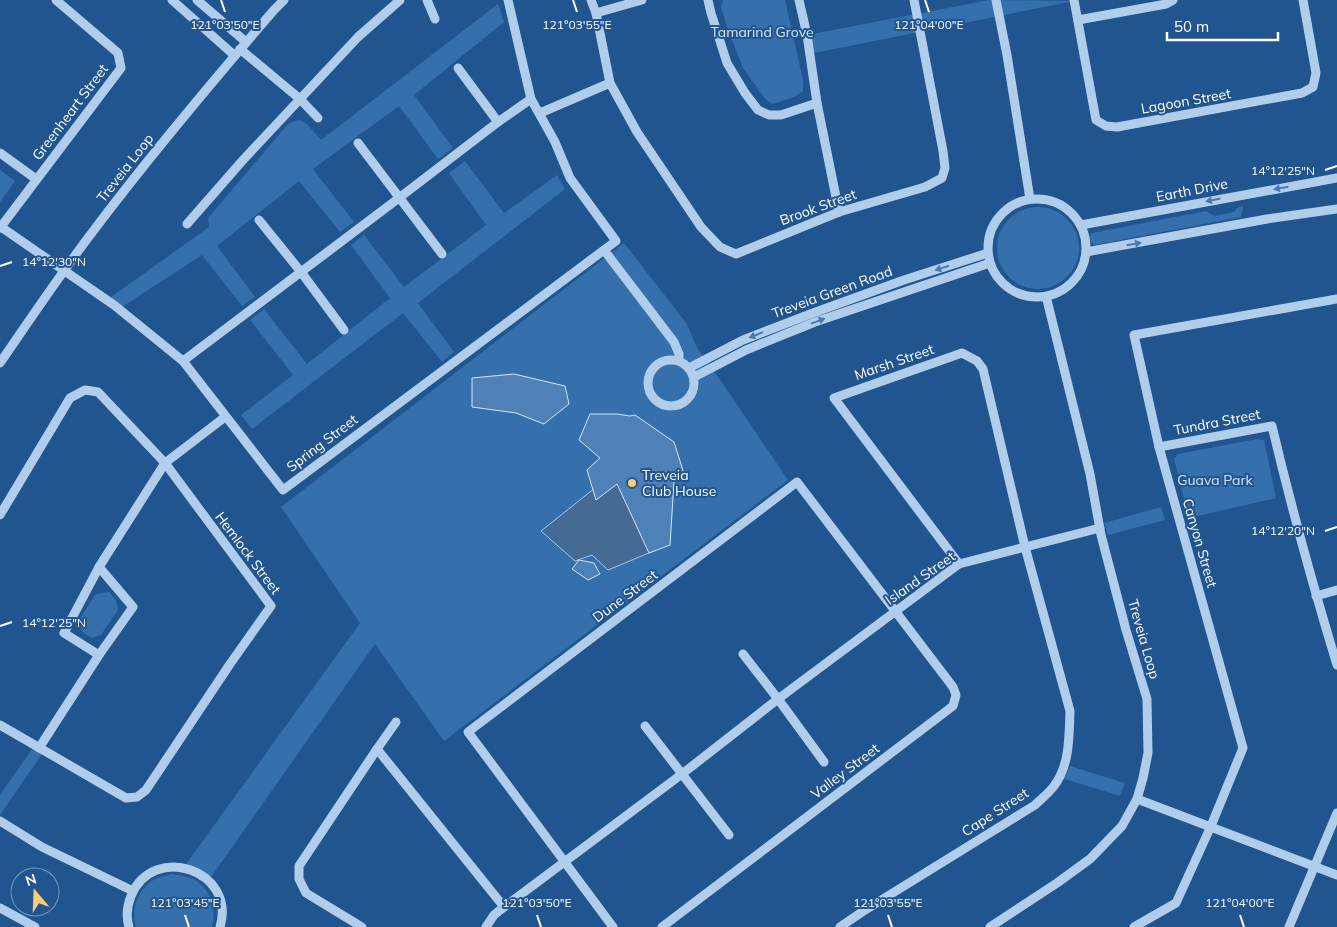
<svg xmlns="http://www.w3.org/2000/svg" width="1337" height="927" viewBox="0 0 1337 927" font-family="Mulish,sans-serif">
  <style>
    .green { fill: #356fac }
    .water { fill: #456a93; stroke: #a4c9ed }
    .building { fill: #4e81b8; stroke: #d5e7f9 }
    .lines { fill: none; stroke-linecap: round; stroke-linejoin: round }
    .minor { stroke: #b0ceec; stroke-width: 9 }
    .oneway { fill: #4c79ab }
    .ticks { fill: none; stroke: #fff; stroke-width: 2 }
    .poi-dot { fill: #f9cd71; stroke: #21558f; stroke-width: 2 }
    .labels { text-anchor: middle; stroke-width: 4; stroke-linejoin: round; paint-order: stroke }
    .park-label { font-size: 14px; fill: #d5e7f9; stroke: #21558f }
    .street-label { font-size: 14px; fill: #fff; stroke: #21558f }
    .poi-label { font-size: 14px; fill: #fff; stroke: #21558f; text-anchor: start }
    .ticks-label { font-size: 12px; text-anchor: middle; fill: #fff; stroke: #21558f; stroke-width: 4; stroke-linejoin: round; paint-order: stroke }
  </style>
  <rect width="100%" height="100%" fill="#21558f"/>
  <g class="green">
    <path d="M 723,0 L 785,0 L 803,80 L 803,91 L 794,97 L 773,104 L 766,100 L 743,68 L 726,24 L 721,7 Z"/>
    <path d="M 989,0 L 1074,1 L 809,54 L 807,35 Z"/>
    <path d="M 498,4 L 504,22 L 414,95 L 453,148 L 438,159 L 399,106 L 313,169 L 354,222 L 340,232 L 299,181 L 217,246 L 255,297 L 242,306 L 202,255 L 122,307 L 111,297 L 209,227 L 208,218 L 289,123 L 300,120 L 307,124 L 321,140 Z"/>
    <path d="M 465,161 L 504,213 L 557,175 L 565,189 L 418,303 L 454,352 L 442,362 L 403,313 L 252,429 L 241,415 L 293,375 L 250,320 L 264,309 L 307,364 L 390,298 L 351,245 L 364,235 L 404,287 L 486,225 L 449,173 Z"/>
    <path d="M 0,170 L 15,181 L 0,202 Z"/>
    <path d="M 1243,206 L 1241,217 L 1094,245 L 1090,241 L 1089,237 L 1092,233 L 1206,211 L 1214,216 L 1234,212 L 1237,208 Z"/>
    <circle cx="1038" cy="248" r="41"/>
    <path d="M 624,243 L 687,324 L 697,348 L 719,378 L 788,480 L 444,741 L 375,644 L 209,880 L 184,867 L 360,623 L 281,507 Z"/>
    <path d="M 1257,439 L 1264,440 L 1276,498 L 1189,518 L 1174,459 L 1178,454 Z"/>
    <path d="M 1161,507 L 1165,520 L 1108,535 L 1104,523 Z"/>
    <path d="M 109,592 L 116,600 L 118,610 L 101,635 L 92,638 C 84,634 80,631 78,621 L 96,594 Z"/>
    <path d="M 35,745 L 44,751 L 0,815 L 0,795 Z"/>
    <path d="M 1070,766 L 1125,783 L 1120,796 L 1064,779 Z"/>
    <path d="M 172,874 C 176,875 180,875 184,876 C 208,881 218,906 212,927 L 136,927 C 130,907 140,884 160,877 C 164,876 168,875 172,874 Z"/>
  </g>
  <path class="water" d="M 623,478 L 656,550 L 608,570 L 592,555 L 575,561 L 541,531 L 595,488 Z"/>
  <g class="building">
    <path d="M 514,374 L 565,386 L 569,404 L 544,424 L 516,413 L 472,407 L 472,378 Z"/>
    <path d="M 590,414 L 617,414 L 630,416 L 635,415 L 674,442 L 685,477 L 674,481 L 670,545 L 649,553 L 617,484 L 596,500 L 587,470 L 600,458 L 579,440 Z"/>
    <path d="M 579,560 L 594,563 L 600,574 L 588,580 L 572,569 Z"/>
  </g>
  <g class="lines">
    <g class="minor">
      <path d="M 172,0 L 234,55"/>
      <path d="M 197,0 L 246,42"/>
      <path d="M 427,0 L 435,19"/>
      <path d="M 591,0 L 596,13 L 610,83 L 637,132 L 701,227 L 720,247 L 736,254 L 839,212 L 925,187 L 942,178 L 945,168 L 943,151 L 914,0"/>
      <path d="M 708,0 L 711,13 L 727,63 L 745,93 L 758,110 L 769,115 L 781,115 L 817,103"/>
      <path d="M 799,0 L 807,35 L 817,103 L 839,212"/>
      <path d="M 996,0 L 1007,55 L 1030,199"/>
      <path d="M 1074,0 L 1096,120 L 1106,126 L 1117,127 L 1302,93 L 1313,87 L 1316,73 L 1303,0"/>
      <path d="M 596,13 L 642,0"/>
      <path d="M 1078,20 L 1166,4 L 1173,0"/>
      <path d="M 240,49 L 300,99 L 318,118"/>
      <path d="M 458,68 L 498,122"/>
      <path d="M 540,113 L 610,83"/>
      <path d="M 358,143 L 442,254"/>
      <path d="M 0,153 L 36,179"/>
      <circle cx="1037" cy="248" r="49"/>
      <path d="M 259,220 L 301,272 L 344,330"/>
      <path d="M 187,224 L 243,160 L 358,37 L 400,0"/>
      <path d="M 1081,225 L 1337,178"/>
      <path d="M 1,227 L 114,305 L 183,361 L 283,490 L 616,241 L 570,178 L 555,142 L 531,99 L 508,0"/>
      <path d="M 0,228 L 121,68 L 118,53 L 56,0"/>
      <path d="M 604,250 L 674,342 L 679,354 L 679,361"/>
      <path d="M 1086,252 L 1267,219 L 1337,209"/>
      <circle cx="671" cy="383" r="23"/>
      <path d="M 183,361 L 399,198 L 498,122 L 531,99"/>
      <path d="M 0,363 C 31,318 61,273 94,230 C 151,154 212,82 274,10 L 284,0"/>
      <path d="M 689,368 L 743,340 L 813,313 L 904,280 L 988,253"/>
      <path d="M 694,377 L 746,350 L 815,322 L 990,263"/>
      <path d="M 1159,447 L 1272,426 C 1291,506 1313,586 1337,665"/>
      <path d="M 0,515 L 70,398 L 85,390 L 98,392 L 165,463 L 271,606 L 230,664 L 146,790 L 137,797 L 126,798 L 0,725"/>
      <path d="M 99,567 L 133,607 L 99,655"/>
      <path d="M 1316,596 L 1337,590"/>
      <path d="M 743,654 L 778,699 L 824,762"/>
      <path d="M 645,726 L 729,835"/>
      <path d="M 39,748 L 99,655 L 64,633 L 99,567 L 165,463 L 225,417"/>
      <path d="M 377,749 L 396,722"/>
      <path d="M 1137,799 L 1337,875"/>
      <path d="M 0,821 L 42,847 L 133,891"/>
      <path d="M 0,908 L 35,927"/>
      <path d="M 129,927 C 126,917 127,906 131,896 C 153,842 237,870 220,927"/>
      <path d="M 362,927 L 306,893 L 299,879 L 299,866 L 377,749 L 504,907"/>
      <path d="M 486,927 L 494,915 L 504,907 L 682,774 L 778,699 L 959,564 L 1100,528"/>
      <path d="M 613,927 L 468,732 L 797,482 L 953,687 L 956,695 L 953,706 L 662,927"/>
      <path d="M 840,927 L 862,912 L 1035,805 C 1041,799 1049,793 1054,786 C 1070,765 1069,736 1070,711 L 1025,547 L 983,369 L 977,361 L 962,353 L 834,398 L 959,564"/>
      <path d="M 990,927 L 1057,883 L 1090,859 L 1122,826 L 1137,799 L 1143,778 L 1148,753 L 1147,699 L 1126,630 L 1101,535 L 1090,474 L 1046,296"/>
      <path d="M 1134,927 L 1176,903 L 1211,826 L 1243,748 L 1159,447 L 1134,335 L 1337,299"/>
      <path d="M 1289,927 L 1337,813"/>
    </g>
  </g>
  <defs><path id="oneway-solid" d="M-6-.8H1V-3.2L6.5 0L1 3.2V.8H-6Z" transform="scale(1.25)"/></defs>
  <g class="oneway">
    <use href="#oneway-solid" transform="translate(1281 188) rotate(170)"/>
    <use href="#oneway-solid" transform="translate(1213 200) rotate(169)"/>
    <use href="#oneway-solid" transform="translate(1134 244) rotate(-10)"/>
    <use href="#oneway-solid" transform="translate(942 268) rotate(162)"/>
    <use href="#oneway-solid" transform="translate(818 321) rotate(-20)"/>
    <use href="#oneway-solid" transform="translate(756 335) rotate(158)"/>
  </g>
  <path class="ticks" d="M 221,0 L 225,12M 573,0 L 577,12M 925,0 L 929,12M 1325,170 L 1337,166M 0,266 L 12,262M 1325,531 L 1337,527M 0,626 L 12,622M 185,915 L 189,927M 537,915 L 541,927M 888,915 L 892,927M 1240,915 L 1244,927"/>
  <circle class="poi-dot" cx="632" cy="483" r="5"/>
  <g class="labels">
    <g class="park-label">
      <text x="762" y="37">Tamarind Grove</text>
      <text x="1215" y="485">Guava Park</text>
    </g>
    <g class="street-label">
      <text transform="translate(1186 101) rotate(-10)" y="5">Lagoon Street</text>
      <text transform="translate(70 112) rotate(-53)" y="5">Greenheart Street</text>
      <text transform="translate(125 168) rotate(-52)" y="5">Treveia Loop</text>
      <text transform="translate(1192 190) rotate(-11)" y="5">Earth Drive</text>
      <text transform="translate(818 207) rotate(-20)" y="5">Brook Street</text>
      <text transform="translate(832 292) rotate(-20)" y="5">Treveia Green Road</text>
      <text transform="translate(894 362) rotate(-19)" y="5">Marsh Street</text>
      <text transform="translate(1217 422) rotate(-11)" y="5">Tundra Street</text>
      <text transform="translate(322 443) rotate(-37)" y="5">Spring Street</text>
      <text transform="translate(1200 543) rotate(74)" y="5">Canyon Street</text>
      <text transform="translate(248 553) rotate(53)" y="5">Hemlock Street</text>
      <text transform="translate(920 578) rotate(-35)" y="5">Island Street</text>
      <text transform="translate(625 596) rotate(-37)" y="5">Dune Street</text>
      <text transform="translate(1144 639) rotate(74)" y="5">Treveia Loop</text>
      <text transform="translate(845 771) rotate(-37)" y="5">Valley Street</text>
      <text transform="translate(995 812) rotate(-33)" y="5">Cape Street</text>
    </g>
    <g class="poi-label">
      <text x="642" y="480">Treveia<tspan x="642" dy="16">Club House</tspan></text>
    </g>
  </g>
  <g class="ticks-label">
    <text x="225" y="29">121°03'50"E</text>
    <text x="577" y="29">121°03'55"E</text>
    <text x="929" y="29">121°04'00"E</text>
    <text x="1283" y="175">14°12'25"N</text>
    <text x="54" y="266">14°12'30"N</text>
    <text x="1283" y="535">14°12'20"N</text>
    <text x="54" y="627">14°12'25"N</text>
    <text x="185" y="907">121°03'45"E</text>
    <text x="537" y="907">121°03'50"E</text>
    <text x="888" y="907">121°03'55"E</text>
    <text x="1240" y="907">121°04'00"E</text>
  </g>
  <g transform="translate(35 892) rotate(341)"><circle r="24" fill="#21558f" stroke="#7a99bc"/>
  <path d="M0-4L9 19L0 12L-9 19Z" fill="#f9cd71"/>
  <text y="-8" font-size="14" font-weight="bold" text-anchor="middle" fill="#ffffff">N</text>
  </g>
  <path d="M1167 32v8h111v-8" fill="none" stroke="#ffffff" stroke-width="2.5"/>
  <text x="1174" y="32" font-size="15" fill="#ffffff" stroke="#21558f" stroke-width="4" paint-order="stroke">50 m</text>
</svg>
